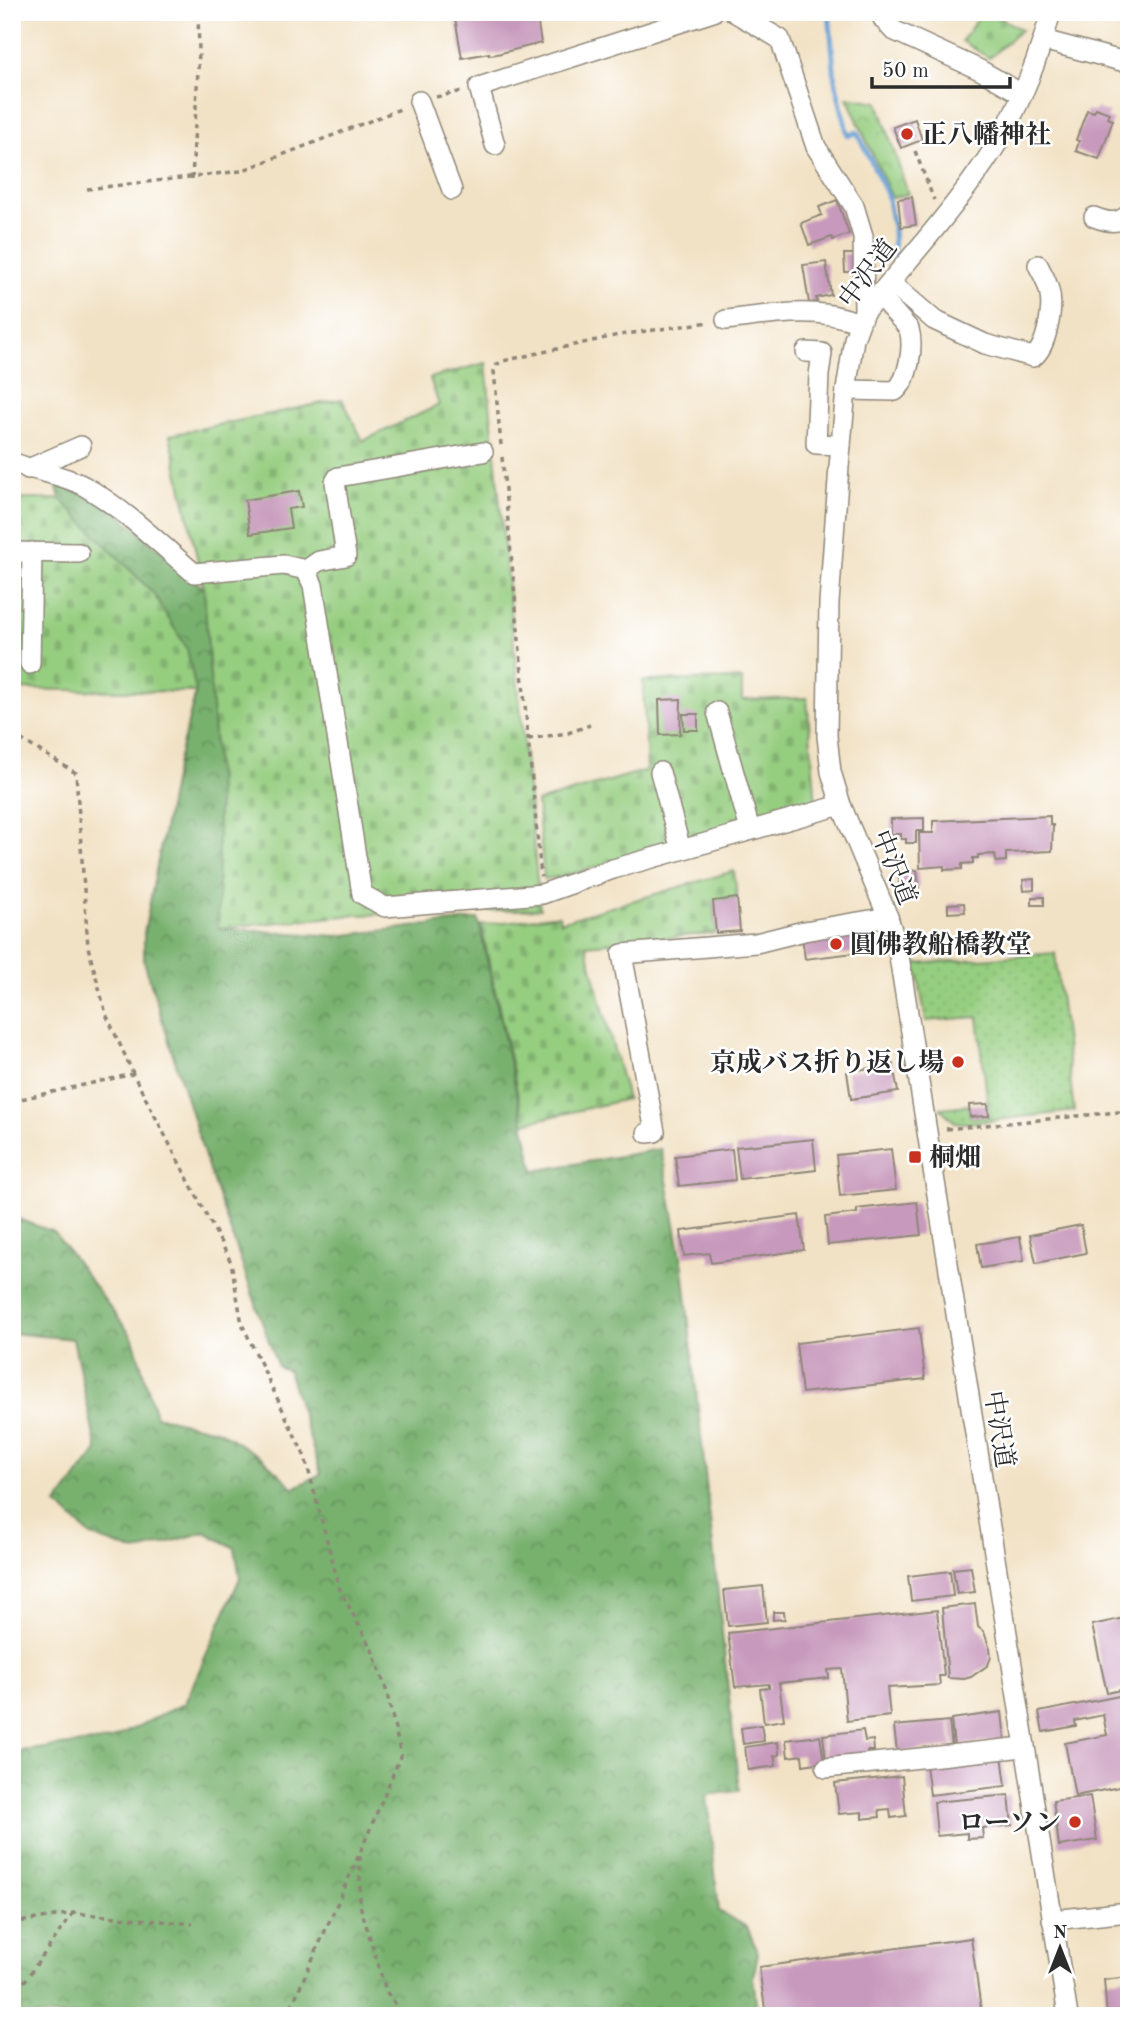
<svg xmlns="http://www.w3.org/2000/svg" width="1141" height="2028" viewBox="0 0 1141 2028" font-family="'Old Standard TT','Noto Serif JP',serif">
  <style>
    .grass { fill: url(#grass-dots); stroke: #607c56; stroke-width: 2 }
    .forest { fill: url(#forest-crowns); stroke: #526e4c; stroke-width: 2 }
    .cemetery { fill: url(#cemetery-stones); stroke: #607c56; stroke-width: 2 }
    .park { fill: url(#park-crowns); stroke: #607c56; stroke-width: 2 }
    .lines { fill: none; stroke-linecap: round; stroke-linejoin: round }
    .stream { stroke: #659fd4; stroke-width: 5 }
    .building { fill: #c799bc }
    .minor-casing { stroke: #8e8678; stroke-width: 22 }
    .path { stroke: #8e8678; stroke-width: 3.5; stroke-dasharray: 5 5; stroke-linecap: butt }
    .minor { stroke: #fff; stroke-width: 19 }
    .poi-dot { fill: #c8321e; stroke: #fff; stroke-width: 2.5 }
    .labels { text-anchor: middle; stroke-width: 5; stroke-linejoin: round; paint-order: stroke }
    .poi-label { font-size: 26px; font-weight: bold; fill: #2b2b2b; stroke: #fff; text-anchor: start }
    .street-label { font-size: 26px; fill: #2b2b2b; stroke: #fff }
  </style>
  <defs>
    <pattern id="grass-dots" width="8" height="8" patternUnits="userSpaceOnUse" patternTransform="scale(1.75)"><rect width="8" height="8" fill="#96ce80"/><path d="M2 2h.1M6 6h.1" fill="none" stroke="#81b16f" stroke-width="1.8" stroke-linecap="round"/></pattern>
    <pattern id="forest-crowns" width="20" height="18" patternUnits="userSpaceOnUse" patternTransform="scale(1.75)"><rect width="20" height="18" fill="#78b16e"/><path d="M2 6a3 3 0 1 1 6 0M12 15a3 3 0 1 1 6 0" fill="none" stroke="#63905b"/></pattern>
    <pattern id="cemetery-stones" width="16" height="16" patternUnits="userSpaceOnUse" patternTransform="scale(1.75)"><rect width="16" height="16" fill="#96ce80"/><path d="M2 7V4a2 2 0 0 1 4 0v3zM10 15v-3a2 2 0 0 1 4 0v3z" fill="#81b16f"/></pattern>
    <pattern id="park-crowns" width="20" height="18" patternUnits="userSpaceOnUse" patternTransform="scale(1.75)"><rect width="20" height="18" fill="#96ce80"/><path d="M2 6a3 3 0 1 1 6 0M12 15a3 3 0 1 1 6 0" fill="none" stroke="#81b16f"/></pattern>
  </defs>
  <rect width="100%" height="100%" fill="#fff"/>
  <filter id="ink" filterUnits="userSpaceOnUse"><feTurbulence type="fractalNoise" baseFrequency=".0143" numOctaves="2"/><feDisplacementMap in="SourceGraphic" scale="14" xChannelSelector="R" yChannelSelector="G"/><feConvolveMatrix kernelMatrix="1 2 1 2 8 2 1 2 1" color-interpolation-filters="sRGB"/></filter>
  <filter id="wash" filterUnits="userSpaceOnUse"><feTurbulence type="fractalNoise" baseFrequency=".00686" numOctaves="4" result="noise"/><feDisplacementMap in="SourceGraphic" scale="28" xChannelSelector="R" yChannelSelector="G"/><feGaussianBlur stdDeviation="1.57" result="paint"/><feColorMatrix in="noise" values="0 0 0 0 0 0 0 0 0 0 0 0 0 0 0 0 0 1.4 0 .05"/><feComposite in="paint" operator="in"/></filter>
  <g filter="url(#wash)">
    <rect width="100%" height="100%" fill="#f2e2c5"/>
    <path class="grass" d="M 1055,953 L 1074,1111 L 968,1123 L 955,1122 L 940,1108 L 969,1105 L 970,1117 L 989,1116 L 978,1017 L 926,1021 L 916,964 Z"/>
    <path class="forest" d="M 56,483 L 111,507 L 204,589 L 218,791 L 218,928 L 337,936 L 478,919 L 534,1171 L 661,1149 L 683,1267 L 739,1791 L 707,1795 L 719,1911 L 747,1927 L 758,1953 L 753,1978 L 758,2016 L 12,2016 L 12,1752 L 111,1740 L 185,1703 L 240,1578 L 235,1548 L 205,1532 L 136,1552 L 91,1536 L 57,1504 L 97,1450 L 73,1339 L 12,1333 L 12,1224 L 18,1219 L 54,1232 L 133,1338 L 156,1416 L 219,1431 L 262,1458 L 294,1488 L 321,1474 L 288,1370 L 278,1367 L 208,1167 L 144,961 L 144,933 L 175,772 L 196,692 L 187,649 L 153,593 L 60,499 Z"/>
    <g class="cemetery">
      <path d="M 996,15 L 1021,30 L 989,58 L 962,41 L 979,16 Z"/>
      <path d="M 486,363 L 540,909 L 355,915 L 218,928 L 218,791 L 204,589 L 170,435 L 342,399 L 363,441 L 439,405 L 430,378 Z"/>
      <path d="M 12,499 L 60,499 L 153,593 L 187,649 L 196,692 L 12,689 Z"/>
      <path d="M 742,679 L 742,700 L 807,698 L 816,804 L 561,877 L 544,879 L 537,802 L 647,770 L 643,681 Z"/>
      <path d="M 734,871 L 737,898 L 713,901 L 716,933 L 586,945 L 627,1099 L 524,1123 L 481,925 L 559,915 L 560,922 Z"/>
    </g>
    <path class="park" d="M 847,97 L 878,102 L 908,194 L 892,198 Z"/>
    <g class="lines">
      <path class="stream" d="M 829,12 L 835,80 L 848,136 L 857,132 L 887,194 L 893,227 L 894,256"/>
    </g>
    <g id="blocks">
      <g class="building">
        <path d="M 454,12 L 489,12 L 489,14 L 536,12 L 541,43 L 497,54 L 489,55 L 489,53 L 462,58 Z"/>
        <path d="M 1096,108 L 1109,113 L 1107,118 L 1113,120 L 1099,159 L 1076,151 L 1079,141 L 1076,140 L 1087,110 L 1094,112 Z"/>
        <path d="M 915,119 L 922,140 L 901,148 L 893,127 Z"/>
        <path d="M 912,197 L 916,225 L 901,227 L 898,199 Z"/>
        <path d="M 837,200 L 849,234 L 833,240 L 832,237 L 809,245 L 801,223 L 822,215 L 819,207 Z"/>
        <path d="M 844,254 L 854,254 L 855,272 L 845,272 Z"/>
        <path d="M 826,262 L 831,295 L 816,298 L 817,302 L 809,303 L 803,265 Z"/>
        <path d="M 299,491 L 302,507 L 288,509 L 291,528 L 250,534 L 245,500 Z"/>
        <path d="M 681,699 L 680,734 L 660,735 L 659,700 Z"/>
        <path d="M 683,714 L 698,714 L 698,730 L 684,730 Z"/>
        <path d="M 1050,816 L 1050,825 L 1053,825 L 1052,851 L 1006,853 L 1006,861 L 996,862 L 995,854 L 978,855 L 978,858 L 973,858 L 973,863 L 962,864 L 962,869 L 944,870 L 944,866 L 920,868 L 919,833 L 933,833 L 933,821 Z"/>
        <path d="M 924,818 L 924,831 L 916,831 L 916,843 L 906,843 L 906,839 L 901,839 L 901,834 L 891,834 L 891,819 Z"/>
        <path d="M 917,870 L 919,887 L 900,889 L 898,872 Z"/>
        <path d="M 1034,879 L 1034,890 L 1024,891 L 1023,880 Z"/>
        <rect x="1032" y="897" width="12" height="8"/>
        <path d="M 737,898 L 740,931 L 716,933 L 713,901 Z"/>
        <path d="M 964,903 L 965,912 L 948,913 L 948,904 Z"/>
        <path d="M 868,930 L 871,951 L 805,959 L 802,937 Z"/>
        <path d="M 893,1064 L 898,1092 L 851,1099 L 847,1072 Z"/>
        <path d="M 988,1104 L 989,1116 L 970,1117 L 969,1105 Z"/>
        <path d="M 813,1139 L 816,1170 L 740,1179 L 736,1147 Z"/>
        <path d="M 732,1149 L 735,1180 L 679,1186 L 675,1156 Z"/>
        <path d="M 891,1149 L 896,1190 L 840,1196 L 836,1155 Z"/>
        <path d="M 917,1202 L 921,1235 L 828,1245 L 825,1217 L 857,1213 L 857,1209 Z"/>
        <path d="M 799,1215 L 804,1250 L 711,1263 L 709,1253 L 684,1256 L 681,1231 Z"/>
        <path d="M 1081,1225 L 1086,1253 L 1036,1263 L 1030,1235 Z"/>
        <path d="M 1020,1237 L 1024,1261 L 981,1268 L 977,1244 Z"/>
        <path d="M 919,1328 L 925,1379 L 802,1393 L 796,1343 Z"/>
        <path d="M 971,1567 L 975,1592 L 957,1594 L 953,1569 Z"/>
        <path d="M 950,1571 L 953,1596 L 911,1601 L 908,1576 Z"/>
        <path d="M 763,1586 L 767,1622 L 728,1626 L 724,1590 Z"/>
        <path d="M 975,1604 L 978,1627 L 984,1632 L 990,1649 L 991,1657 L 988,1665 L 971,1677 L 964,1679 L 948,1678 L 942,1608 Z"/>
        <path d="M 937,1610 L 944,1676 L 939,1676 L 940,1685 L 887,1688 L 890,1716 L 847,1721 L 842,1669 L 828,1670 L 829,1678 L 779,1683 L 784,1720 L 764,1723 L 760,1689 L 769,1688 L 769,1684 L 735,1687 L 728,1633 Z"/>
        <path d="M 773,1612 L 784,1612 L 785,1619 L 773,1620 Z"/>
        <path d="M 1129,1617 L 1129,1688 L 1107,1693 L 1092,1625 Z"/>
        <path d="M 1129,1694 L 1129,1785 L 1075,1796 L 1065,1743 L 1107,1735 L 1103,1715 L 1075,1721 L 1076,1726 L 1043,1732 L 1039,1712 Z"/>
        <path d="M 1002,1712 L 1005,1740 L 954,1746 L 951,1719 Z"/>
        <path d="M 949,1721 L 952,1747 L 897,1752 L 894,1726 Z"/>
        <path d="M 761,1725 L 764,1741 L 743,1744 L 741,1728 Z"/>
        <path d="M 863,1730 L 865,1741 L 873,1740 L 874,1751 L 867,1751 L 868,1756 L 826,1762 L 823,1735 Z"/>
        <path d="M 820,1736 L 824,1762 L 803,1765 L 802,1755 L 788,1757 L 786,1740 Z"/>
        <path d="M 778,1742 L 779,1755 L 774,1756 L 776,1766 L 748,1770 L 745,1747 Z"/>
        <path d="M 1002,1755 L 1006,1786 L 930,1795 L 926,1765 Z"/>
        <path d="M 902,1776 L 906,1816 L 891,1818 L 890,1809 L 879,1810 L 880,1817 L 862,1819 L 862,1812 L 839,1814 L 835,1783 Z"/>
        <path d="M 1009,1795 L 1012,1825 L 982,1828 L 983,1838 L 967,1839 L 967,1833 L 937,1836 L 934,1802 Z"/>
        <path d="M 1090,1796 L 1097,1840 L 1059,1846 L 1053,1801 Z"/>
        <path d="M 971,1938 L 982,2016 L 766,2016 L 759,1967 Z"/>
        <path d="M 1129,1977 L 1129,2016 L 1107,2016 L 1104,1980 Z"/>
      </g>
    </g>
  </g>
  <g filter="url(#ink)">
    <use href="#blocks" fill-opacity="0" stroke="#8e8678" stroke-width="2"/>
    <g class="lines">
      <g class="minor-casing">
        <g id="minor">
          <path d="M 734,12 L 780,39 L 816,147 L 854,206 L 863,236 L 864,312"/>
          <path d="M 1051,12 C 1039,57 1022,101 998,142 C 962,200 909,260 864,312 L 854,339 L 846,390 L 839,467 L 829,603 L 827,736 L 831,772 L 841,805 L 888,917 L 898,950 L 1068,2016"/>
          <path d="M 883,19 L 893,30 L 980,70 L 1022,94"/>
          <path d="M 1043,40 L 1129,63"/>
          <path d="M 419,101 L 452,190"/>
          <path d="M 495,145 L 479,87 L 713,12"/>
          <path d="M 1094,217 C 1107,222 1118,225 1129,214"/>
          <path d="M 890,282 L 934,320 L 985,344 L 1033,357 C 1047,347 1054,307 1049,290 C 1047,281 1042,273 1038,265"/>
          <path d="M 726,320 C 770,315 818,305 858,323"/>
          <path d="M 806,352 L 822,353 L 819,375 L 816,444 L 841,445"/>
          <path d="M 846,390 L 895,391 C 909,380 914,346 909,329 L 879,295"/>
          <path d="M 12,462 C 35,472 62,474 84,486 C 124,509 159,543 194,573 L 284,565 L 306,570 L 313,585 L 362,894 L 385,907 L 542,894 L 613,869 L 841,805"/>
          <path d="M 28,469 L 81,446"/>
          <path d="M 12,552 L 79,553"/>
          <path d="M 306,570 L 319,561 L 346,556 L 335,482 L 338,477 L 483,452"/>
          <path d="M 30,664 L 32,552"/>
          <path d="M 717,712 L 750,830"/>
          <path d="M 660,772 L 681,850"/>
          <path d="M 647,1133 L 655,1132 L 622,954 L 756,943 L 804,931 L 888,917"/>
          <path d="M 826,1768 L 1024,1747"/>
          <path d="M 1052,1920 L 1129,1912"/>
        </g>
      </g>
      <g class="path">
        <path d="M 436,97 L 463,91"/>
        <path d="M 915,151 L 934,200"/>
        <path d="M 192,179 L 199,52 L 198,12"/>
        <path d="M 87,189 L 241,171 L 403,108"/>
        <path d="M 501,445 L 494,371 L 496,365 L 503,361 L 619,335 L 710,322"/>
        <path d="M 502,457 L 541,877"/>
        <path d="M 1125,646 L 1129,624"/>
        <path d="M 12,734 L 76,773 L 88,947 L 106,1014 L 133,1073"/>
        <path d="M 528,739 L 568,733 L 590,725"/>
        <path d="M 12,1101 L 133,1074 L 231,1262 L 242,1324 L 305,1457 L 340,1590 L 372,1650 L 386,1689 L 401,1755 L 360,1853 L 360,1905 L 386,1991 L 404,2016"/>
        <path d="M 946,1129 L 1129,1111"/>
        <path d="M 12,1923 L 73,1913 L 193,1924"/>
        <path d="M 24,1982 L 73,1913"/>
        <path d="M 287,2016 L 359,1855"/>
      </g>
      <use href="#minor" class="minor"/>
    </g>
  </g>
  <g class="poi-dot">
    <circle cx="907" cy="134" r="7"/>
    <circle cx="836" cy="944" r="7"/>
    <circle cx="958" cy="1062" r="7"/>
    <rect x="908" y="1150" width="14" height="14" rx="3.5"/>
    <circle cx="1075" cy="1822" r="7"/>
  </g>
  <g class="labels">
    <g class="poi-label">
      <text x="921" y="143">正八幡神社</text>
      <text x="850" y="953">圓佛教船橋教堂</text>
      <text x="944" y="1071" text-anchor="end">京成バス折り返し場</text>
      <text x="929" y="1166">桐畑</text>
      <text x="1061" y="1831" text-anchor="end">ローソン</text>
    </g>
    <g class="street-label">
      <text transform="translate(867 273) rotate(-53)" y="9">中沢道</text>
      <text transform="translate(895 867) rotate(68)" y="9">中沢道</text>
      <text transform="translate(1000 1429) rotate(81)" y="9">中沢道</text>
    </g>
  </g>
  <rect width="1141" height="2028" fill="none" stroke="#fff" stroke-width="42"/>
  <g transform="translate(1060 1948)" stroke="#ffffff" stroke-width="5" paint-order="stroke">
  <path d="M0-5L12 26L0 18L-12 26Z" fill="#2b2b2b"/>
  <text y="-10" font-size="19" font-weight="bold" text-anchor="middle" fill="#2b2b2b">N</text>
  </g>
  <path d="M872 77v10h138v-10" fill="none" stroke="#2b2b2b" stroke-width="3.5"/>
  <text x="882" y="77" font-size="21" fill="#2b2b2b" stroke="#ffffff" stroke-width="5" paint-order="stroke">50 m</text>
</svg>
